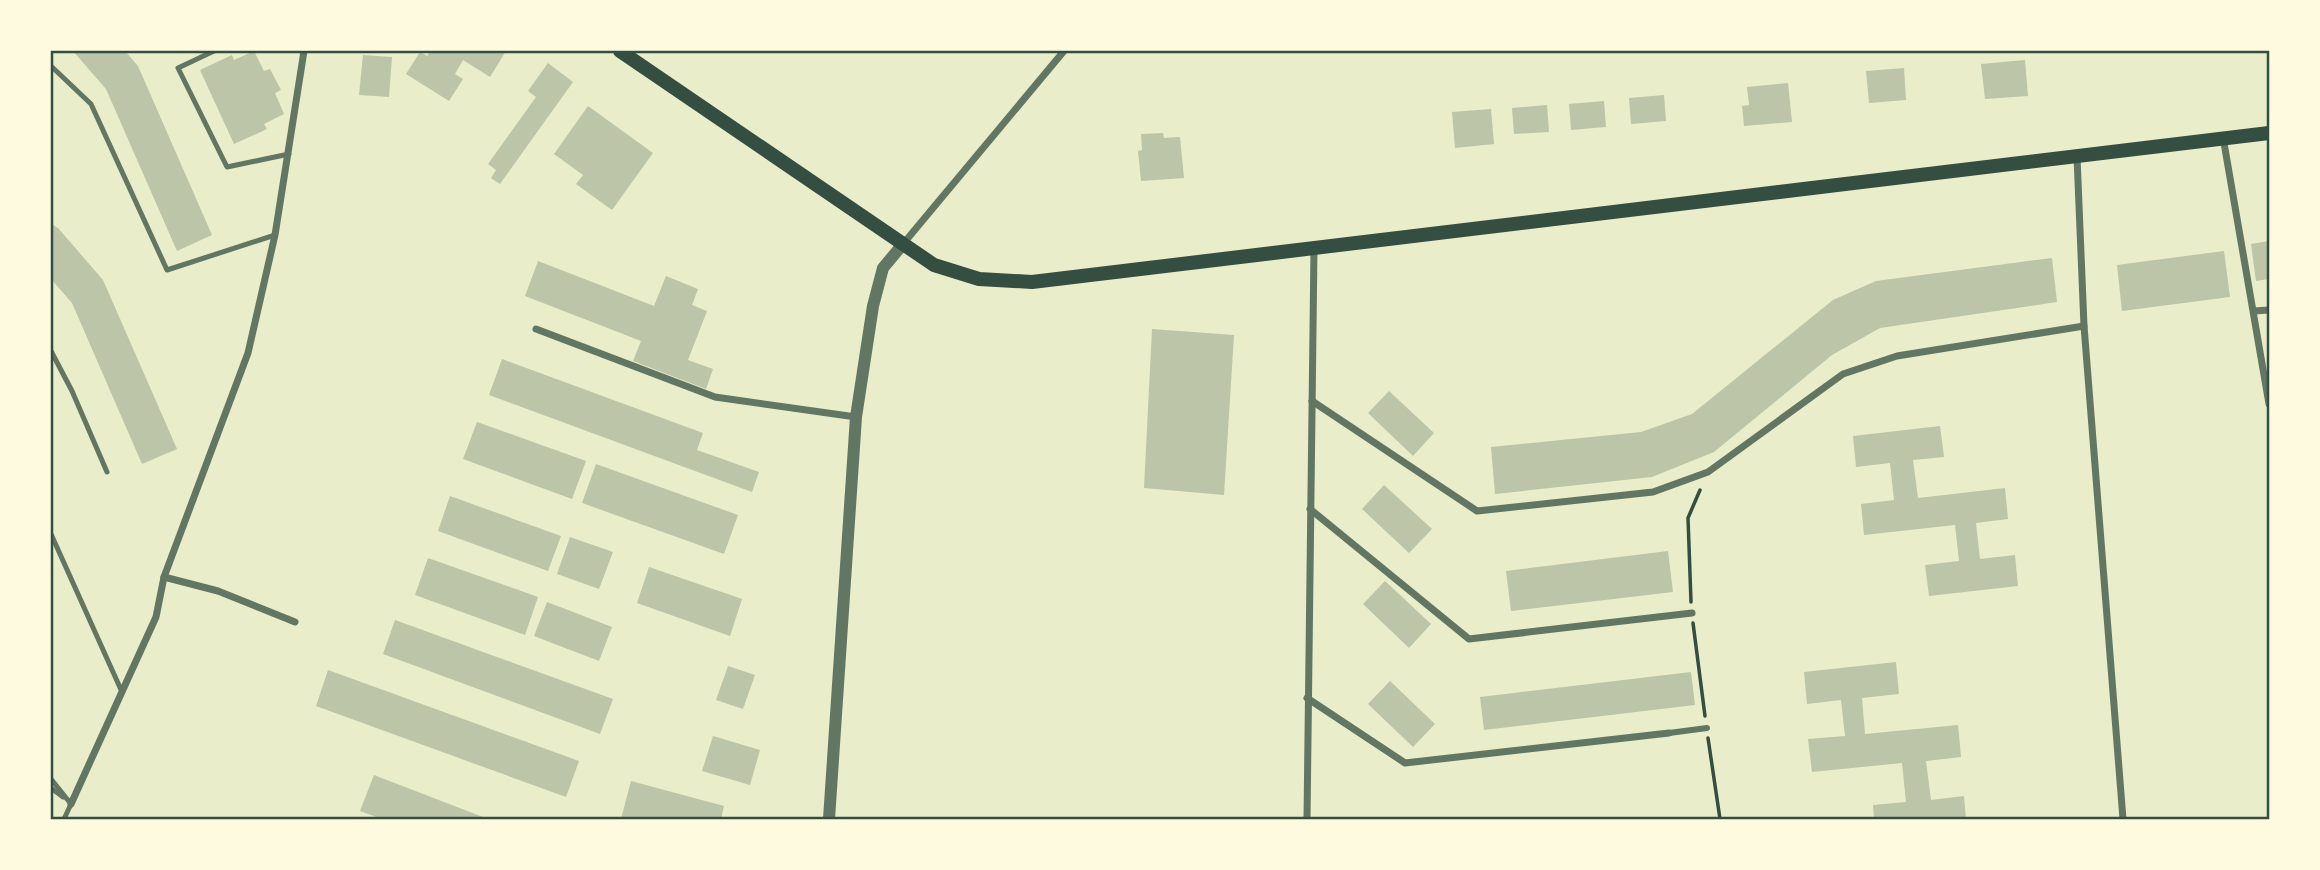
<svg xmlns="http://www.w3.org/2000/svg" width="2320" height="870" viewBox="0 0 2320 870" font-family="Mulish,sans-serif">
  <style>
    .building { fill: #bcc5a7 }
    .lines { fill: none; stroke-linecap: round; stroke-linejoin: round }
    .path { stroke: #344e41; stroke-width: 3.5 }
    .service { stroke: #617663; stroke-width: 5 }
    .pedestrian { stroke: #617663; stroke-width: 6 }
    .minor { stroke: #617663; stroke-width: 7 }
    .tertiary { stroke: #617663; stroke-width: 12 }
    .secondary { stroke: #344e41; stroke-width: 14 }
    .neatline { fill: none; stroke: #344e41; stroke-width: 2.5 }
  </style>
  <rect width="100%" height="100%" fill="#e9edc9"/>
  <g class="building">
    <path d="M 73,51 L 125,51 L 138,66 L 212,235 L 177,251 L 106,89 Z"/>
    <path d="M 254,51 L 264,71 L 270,69 L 281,90 L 275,93 L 284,114 L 264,124 L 267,129 L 234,144 L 200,70 L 232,55 L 234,60 Z"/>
    <path d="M 431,51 L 506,51 L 490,77 L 463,60 L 455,74 L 463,79 L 449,101 L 406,74 L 420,52 L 427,56 Z"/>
    <path d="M 363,55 L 392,57 L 389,97 L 359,95 Z"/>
    <path d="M 2025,60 L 2028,96 L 1985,99 L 1981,64 Z"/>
    <path d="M 548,63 L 573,82 L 500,184 L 491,178 L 496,170 L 488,164 L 536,97 L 528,91 Z"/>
    <path d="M 1904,68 L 1906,100 L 1869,103 L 1866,71 Z"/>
    <path d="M 1788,83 L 1792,122 L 1744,126 L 1742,106 L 1749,105 L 1747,87 Z"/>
    <path d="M 1664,95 L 1666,121 L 1631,124 L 1629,98 Z"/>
    <path d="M 1604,101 L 1606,127 L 1571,130 L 1569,104 Z"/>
    <path d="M 1547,105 L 1549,132 L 1514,134 L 1512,108 Z"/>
    <path d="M 588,106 L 653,153 L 612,210 L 576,184 L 583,175 L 554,154 Z"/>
    <path d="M 1491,109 L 1494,144 L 1455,148 L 1452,112 Z"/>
    <path d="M 1163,133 L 1164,138 L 1180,137 L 1184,178 L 1141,181 L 1138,151 L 1142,150 L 1141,134 Z"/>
    <path d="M 51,224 L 58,228 L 103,280 L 177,449 L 142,464 L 72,303 L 51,279 Z"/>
    <path d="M 2269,241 L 2269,279 L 2256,281 L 2251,244 Z"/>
    <path d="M 2224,251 L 2230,297 L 2122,311 L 2117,265 Z"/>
    <path d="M 2052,258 L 2057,302 L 1880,328 L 1832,355 L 1714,452 L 1652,477 L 1495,494 L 1491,447 L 1641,432 L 1692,414 L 1833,300 L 1876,281 Z"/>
    <path d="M 538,261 L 654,306 L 666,276 L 698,289 L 692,305 L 707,311 L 688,360 L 713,369 L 706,389 L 633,361 L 641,341 L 525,296 Z"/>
    <path d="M 1152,329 L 1234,335 L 1224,495 L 1144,488 Z"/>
    <path d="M 502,359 L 703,433 L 697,450 L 759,472 L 752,492 L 489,395 Z"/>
    <path d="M 1389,391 L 1434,433 L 1413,456 L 1368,413 Z"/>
    <path d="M 477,422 L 586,461 L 572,499 L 463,459 Z"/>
    <path d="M 1940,426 L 1944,457 L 1913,460 L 1918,498 L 2005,488 L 2008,519 L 1976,523 L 1980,559 L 2015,555 L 2018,586 L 1929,596 L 1925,565 L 1959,561 L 1955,525 L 1864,535 L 1861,504 L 1894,500 L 1890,463 L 1856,467 L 1853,436 Z"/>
    <path d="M 596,464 L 738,515 L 724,554 L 582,503 Z"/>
    <path d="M 1384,485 L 1432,529 L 1409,553 L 1362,509 Z"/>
    <path d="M 450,496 L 561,536 L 548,571 L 438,531 Z"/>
    <path d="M 570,537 L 613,552 L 599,589 L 557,574 Z"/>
    <path d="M 1668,551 L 1673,592 L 1511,611 L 1506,571 Z"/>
    <path d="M 428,558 L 538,597 L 525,635 L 415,595 Z"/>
    <path d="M 649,567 L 742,599 L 730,636 L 637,603 Z"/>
    <path d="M 1385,581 L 1431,624 L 1409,648 L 1363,604 Z"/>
    <path d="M 547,602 L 612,627 L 599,661 L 534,636 Z"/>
    <path d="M 395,620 L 613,699 L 600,734 L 383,654 Z"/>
    <path d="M 1896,662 L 1899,694 L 1862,698 L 1865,734 L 1958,725 L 1961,757 L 1926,761 L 1931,800 L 1964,796 L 1966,819 L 1874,819 L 1873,805 L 1906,802 L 1902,763 L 1812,772 L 1808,739 L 1845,736 L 1841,700 L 1807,704 L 1804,672 Z"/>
    <path d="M 728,666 L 755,675 L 743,709 L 716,700 Z"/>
    <path d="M 328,670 L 579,761 L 566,797 L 316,706 Z"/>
    <path d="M 1691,672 L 1695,705 L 1484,730 L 1480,697 Z"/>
    <path d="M 1390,681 L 1435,724 L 1413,747 L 1368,704 Z"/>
    <path d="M 713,736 L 760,750 L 750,785 L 702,771 Z"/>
    <path d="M 374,775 L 488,819 L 382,819 L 360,811 Z"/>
    <path d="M 631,781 L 724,806 L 721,819 L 621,819 Z"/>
  </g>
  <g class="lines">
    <g class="path">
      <path d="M 1691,602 L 1688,518 L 1700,490"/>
      <path d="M 1693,623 L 1705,716"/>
      <path d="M 1708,738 L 1720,819"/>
    </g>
    <g class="service">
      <path d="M 214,51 L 178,68 L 227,167 L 289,154"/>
      <path d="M 51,66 L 91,104 L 167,270 L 275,235"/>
      <path d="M 51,351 L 72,391 L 107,472"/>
      <path d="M 51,534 L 122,692"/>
      <path d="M 51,779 L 71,804"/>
      <path d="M 51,788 L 63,797"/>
      <path d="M 64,819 L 71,804"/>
    </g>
    <path class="pedestrian" d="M 1669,733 L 1707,728"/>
    <g class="minor">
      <path d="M 2223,137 L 2269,404"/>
      <path d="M 2077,157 L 2084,326 L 2123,819"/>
      <path d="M 903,244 L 1064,51"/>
      <path d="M 2254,311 L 2269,310"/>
      <path d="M 536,329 L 715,397 L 856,417"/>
      <path d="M 1312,401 L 1477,511 L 1653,492 L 1708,472 L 1843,374 L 1897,356 L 2084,326"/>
      <path d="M 1310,509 L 1469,639 L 1692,613"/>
      <path d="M 164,577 L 218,591 L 295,622"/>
      <path d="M 1307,698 L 1405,763 L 1669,733"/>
      <path d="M 71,804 L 156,617 L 164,577 L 248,353 L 275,235 L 304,51"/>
      <path d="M 1307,819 L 1314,248"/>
    </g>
    <path class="tertiary" d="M 829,819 L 856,417 L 873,306 L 883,268 L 903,244"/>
    <path class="secondary" d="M 620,51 L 934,265 L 979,279 L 1032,282 L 2269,133"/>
  </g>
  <rect width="2320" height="870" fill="none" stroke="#fefae0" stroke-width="105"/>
  <rect x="52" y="52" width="2216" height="766" class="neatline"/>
</svg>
